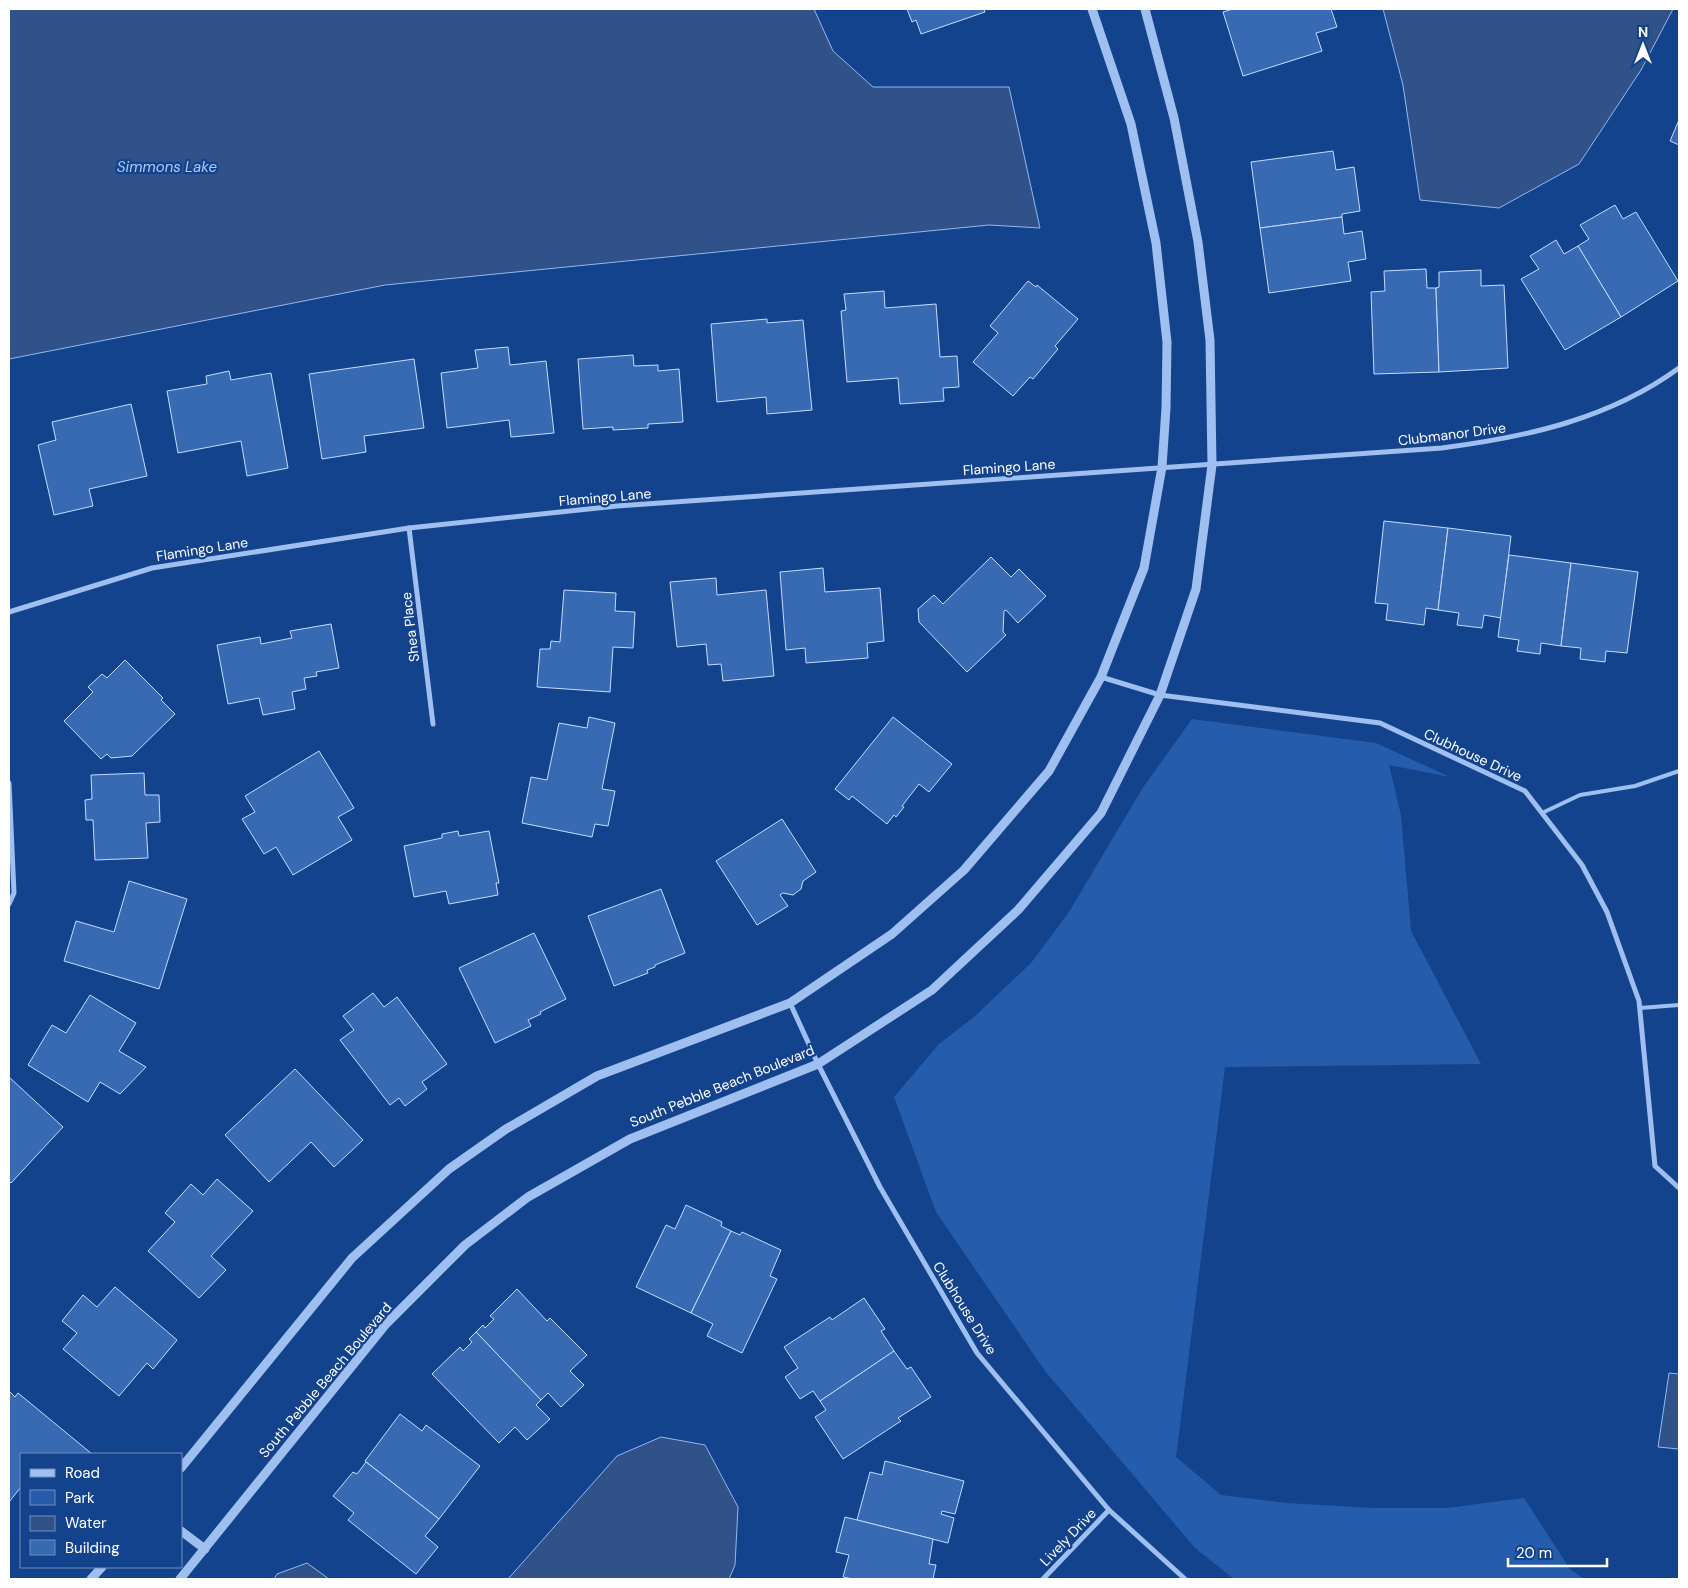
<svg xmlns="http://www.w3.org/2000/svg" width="1688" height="1588" viewBox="0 0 1688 1588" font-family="'DM Sans',sans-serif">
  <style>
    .green { fill: #265cac }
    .water { fill: #305289; stroke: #91b9f3 }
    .building { fill: #386ab4; stroke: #c5dbfc }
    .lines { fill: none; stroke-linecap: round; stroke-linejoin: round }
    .service { stroke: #9fbff0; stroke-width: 4 }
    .minor { stroke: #9fbff0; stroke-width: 5 }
    .tertiary { stroke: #9fbff0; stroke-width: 9 }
    .labels { text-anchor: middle; stroke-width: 4.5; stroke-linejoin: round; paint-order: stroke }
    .street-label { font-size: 14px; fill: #fff; stroke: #14438d }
    .water-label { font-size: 15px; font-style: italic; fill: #aacaf7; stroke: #14438d }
  </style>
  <rect width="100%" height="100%" fill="#14438d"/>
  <path class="green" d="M 1192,719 L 1376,743 L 1450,777 L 1389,765 L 1401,815 L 1411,931 L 1481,1064 L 1225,1067 L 1176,1457 L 1221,1495 L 1286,1503 L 1373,1508 L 1447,1508 L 1524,1498 L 1570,1569 L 1584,1579 L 1234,1579 L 1195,1548 L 1045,1371 L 936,1212 L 894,1097 L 939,1044 L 974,1017 L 1031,963 L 1069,912 L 1142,789 Z"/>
  <g class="water">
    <path d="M 9,9 L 814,9 L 833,51 L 873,87 L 1009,87 L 1040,228 L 989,225 L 385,285 L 9,359 Z"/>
    <path d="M 1383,9 L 1673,9 L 1641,70 L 1579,164 L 1499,208 L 1420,200 L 1403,85 Z"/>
    <path d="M 1669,1373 L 1679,1374 L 1679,1449 L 1658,1447 Z"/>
    <path d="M 661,1437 L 705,1445 L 738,1507 L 735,1565 L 729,1579 L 508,1579 L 617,1456 Z"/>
    <path d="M 307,1563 L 329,1579 L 274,1579 L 277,1574 Z"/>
  </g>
  <g class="building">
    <path d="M 907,9 L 984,9 L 985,12 L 921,34 L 916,20 L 912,22 Z"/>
    <path d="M 1233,9 L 1331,9 L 1337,27 L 1316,33 L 1322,51 L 1243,76 L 1223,12 Z"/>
    <path d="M 1679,120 L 1679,145 L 1670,141 Z"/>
    <path d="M 1333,151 L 1336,170 L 1354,167 L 1360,211 L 1342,214 L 1342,217 L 1260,228 L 1251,162 Z"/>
    <path d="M 1615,205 L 1623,219 L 1636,212 L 1678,281 L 1621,317 L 1578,246 L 1589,239 L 1580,225 Z"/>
    <path d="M 1342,217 L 1344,234 L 1362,231 L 1366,259 L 1348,262 L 1351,281 L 1269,293 L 1260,228 Z"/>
    <path d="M 1556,240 L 1564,254 L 1578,246 L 1621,317 L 1565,350 L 1521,279 L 1539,269 L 1530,256 Z"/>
    <path d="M 1426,269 L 1427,288 L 1436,288 L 1439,372 L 1374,374 L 1371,292 L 1385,291 L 1384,271 Z"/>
    <path d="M 1481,270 L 1481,286 L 1504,285 L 1508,368 L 1439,372 L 1436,288 L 1439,287 L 1439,272 Z"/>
    <path d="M 1028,281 L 1036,287 L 1037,285 L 1078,319 L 1055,346 L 1058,349 L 1033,379 L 1030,377 L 1013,396 L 973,362 L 998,333 L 990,326 Z"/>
    <path d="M 884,291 L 885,308 L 936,304 L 940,357 L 957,356 L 959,387 L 943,388 L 944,401 L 900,404 L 898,378 L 847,382 L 841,311 L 846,310 L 844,294 Z"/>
    <path d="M 767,319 L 767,323 L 803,320 L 812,410 L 767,414 L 766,397 L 717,402 L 711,324 Z"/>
    <path d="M 508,347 L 510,365 L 546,361 L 554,433 L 511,437 L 509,420 L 447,428 L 441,373 L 478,368 L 475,350 Z"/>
    <path d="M 633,355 L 634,366 L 658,365 L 658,371 L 679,369 L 683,422 L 648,424 L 648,428 L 613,430 L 613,427 L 583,429 L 578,359 Z"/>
    <path d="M 414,359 L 424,428 L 364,436 L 366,452 L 322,459 L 309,374 Z"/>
    <path d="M 229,371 L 231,380 L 271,373 L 288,468 L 247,476 L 241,441 L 178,453 L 167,391 L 207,384 L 206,376 Z"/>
    <path d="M 131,404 L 147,476 L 89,489 L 93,506 L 54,515 L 38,445 L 56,440 L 52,422 Z"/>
    <path d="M 1384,521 L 1448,528 L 1438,610 L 1426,608 L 1424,625 L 1386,620 L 1388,604 L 1375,603 Z"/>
    <path d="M 1448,528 L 1511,536 L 1501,618 L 1484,615 L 1482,628 L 1457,625 L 1459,613 L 1438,610 Z"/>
    <path d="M 1509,555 L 1571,563 L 1561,646 L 1541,643 L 1540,654 L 1517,651 L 1519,640 L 1498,637 Z"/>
    <path d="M 991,557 L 1011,577 L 1019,569 L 1046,596 L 1018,623 L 1006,610 L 1004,611 L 1003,632 L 1006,635 L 967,672 L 919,622 L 918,609 L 934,595 L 943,604 Z"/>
    <path d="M 1571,563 L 1638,572 L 1627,653 L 1606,651 L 1605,662 L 1580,659 L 1581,648 L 1561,646 Z"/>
    <path d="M 823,568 L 825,592 L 880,588 L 884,641 L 867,643 L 868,658 L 806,663 L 805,648 L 786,650 L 780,572 Z"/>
    <path d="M 716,578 L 717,595 L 766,590 L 774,676 L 723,681 L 721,664 L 708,665 L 706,644 L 677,647 L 670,582 Z"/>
    <path d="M 564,590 L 616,593 L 615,611 L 635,612 L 633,648 L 613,647 L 610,692 L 537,687 L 540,649 L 550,649 L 551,641 L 560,642 Z"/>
    <path d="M 331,624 L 339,668 L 316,672 L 317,676 L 304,678 L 306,689 L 292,692 L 295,709 L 263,715 L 259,698 L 228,704 L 217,645 L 260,637 L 261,644 L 292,638 L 290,631 Z"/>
    <path d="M 125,660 L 163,698 L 161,700 L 175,714 L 132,756 L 111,758 L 107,754 L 101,759 L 64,721 L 93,692 L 88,687 L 102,674 L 107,678 Z"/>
    <path d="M 589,717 L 615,723 L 602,789 L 615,791 L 608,826 L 595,824 L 592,837 L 522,823 L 531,777 L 547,780 L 559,723 L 587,728 Z"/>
    <path d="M 893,717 L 952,764 L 929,792 L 919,784 L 902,806 L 904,807 L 896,817 L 894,815 L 887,824 L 852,796 L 849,800 L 835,789 Z"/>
    <path d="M 319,751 L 354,808 L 338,817 L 352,840 L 293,875 L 276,847 L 264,854 L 242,819 L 255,812 L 245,796 Z"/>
    <path d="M 144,773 L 145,795 L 159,795 L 160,822 L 146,823 L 148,858 L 95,860 L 93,820 L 86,820 L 85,800 L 92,799 L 91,775 Z"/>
    <path d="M 782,819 L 816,872 L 803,881 L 801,889 L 793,895 L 783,893 L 780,895 L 788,906 L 757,925 L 716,861 Z"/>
    <path d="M 458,831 L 459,836 L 489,831 L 499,883 L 496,883 L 498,895 L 449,904 L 446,891 L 414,897 L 404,846 L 442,838 L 442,834 Z"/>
    <path d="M 129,881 L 187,899 L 159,989 L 64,961 L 76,921 L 114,932 Z"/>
    <path d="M 661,889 L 685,953 L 655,965 L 655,967 L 647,970 L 648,973 L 614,986 L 588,916 Z"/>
    <path d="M 534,933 L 566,999 L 540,1012 L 541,1014 L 528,1020 L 531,1026 L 495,1043 L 459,968 Z"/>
    <path d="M 373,993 L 384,1007 L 397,997 L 447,1064 L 422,1082 L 427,1089 L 405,1106 L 399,1098 L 390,1105 L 340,1040 L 354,1030 L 343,1016 Z"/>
    <path d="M 90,995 L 136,1023 L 119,1051 L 146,1067 L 120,1094 L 100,1082 L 88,1102 L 28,1065 L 52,1025 L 66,1033 Z"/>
    <path d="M 295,1069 L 363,1140 L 334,1167 L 311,1142 L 269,1182 L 225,1135 Z"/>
    <path d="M 9,1077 L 63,1127 L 11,1183 L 9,1181 Z"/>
    <path d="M 217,1179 L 253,1211 L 211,1256 L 226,1270 L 199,1298 L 148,1251 L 175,1222 L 165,1213 L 191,1184 L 203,1195 Z"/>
    <path d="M 686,1205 L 722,1222 L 721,1226 L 731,1231 L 691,1313 L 636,1287 L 666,1225 L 675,1229 Z"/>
    <path d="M 731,1231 L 740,1235 L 742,1232 L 781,1250 L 770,1276 L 777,1279 L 742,1353 L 707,1336 L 713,1324 L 691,1313 Z"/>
    <path d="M 115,1287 L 177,1340 L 153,1369 L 147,1363 L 119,1396 L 63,1349 L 77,1333 L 62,1321 L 83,1295 L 97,1307 Z"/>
    <path d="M 517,1289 L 547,1321 L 550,1318 L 587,1355 L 570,1371 L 584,1385 L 561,1407 L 548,1393 L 541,1400 L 476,1332 L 483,1325 L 485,1328 L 494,1319 L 490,1316 Z"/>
    <path d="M 864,1298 L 885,1329 L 881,1331 L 894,1351 L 820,1401 L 813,1391 L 800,1399 L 785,1377 L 798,1368 L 784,1347 L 830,1317 L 832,1320 Z"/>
    <path d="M 476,1332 L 541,1400 L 536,1405 L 550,1419 L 527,1440 L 515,1427 L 499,1443 L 432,1374 L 460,1347 L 463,1351 L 472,1342 L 469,1339 Z"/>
    <path d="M 894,1351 L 907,1369 L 911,1367 L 931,1397 L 898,1418 L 901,1421 L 843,1459 L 815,1417 L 826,1410 L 820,1401 Z"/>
    <path d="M 9,1391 L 15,1397 L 18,1393 L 92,1454 L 21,1454 L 21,1487 L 9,1502 Z"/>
    <path d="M 400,1414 L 422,1431 L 426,1425 L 480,1466 L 439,1519 L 365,1461 Z"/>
    <path d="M 885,1461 L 964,1481 L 955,1514 L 942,1511 L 941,1514 L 954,1518 L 948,1543 L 857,1520 L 870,1472 L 882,1475 Z"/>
    <path d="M 366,1462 L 439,1519 L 425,1536 L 438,1547 L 416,1574 L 348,1520 L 354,1513 L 333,1496 L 353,1472 L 357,1474 Z"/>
    <path d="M 845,1517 L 933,1539 L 929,1564 L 936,1565 L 933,1579 L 853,1579 L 843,1577 L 849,1555 L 836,1552 Z"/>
  </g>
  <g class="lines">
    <g class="service">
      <path d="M 1542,813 L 1580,795 L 1635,786 L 1679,771"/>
      <path d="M 1640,1008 L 1679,1005"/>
    </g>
    <g class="minor">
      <path d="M 409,528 L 433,724"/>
      <path d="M 9,612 L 152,568 L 409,528 L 617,506 L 1442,448 C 1527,437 1609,419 1679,368"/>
      <path d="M 1101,677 L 1160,695 L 1380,723 L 1525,791 L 1582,865 L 1607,912 L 1639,1001 L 1655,1166 L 1679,1188"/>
      <path d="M 9,783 L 14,893 L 9,904"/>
      <path d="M 790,1003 L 818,1064 L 880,1187 L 977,1353 L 1109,1510 L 1185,1579"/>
      <path d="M 1043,1579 L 1109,1510"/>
    </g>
    <g class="tertiary">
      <path d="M 181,1468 L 352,1258 L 449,1169 L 506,1129 L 597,1076 L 790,1003 L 892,934 L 964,870 L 1049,771 L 1101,677 L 1144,568 L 1162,467 L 1166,408 L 1167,342 L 1156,243 L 1131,124 L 1092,9"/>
      <path d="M 181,1531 L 205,1549"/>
      <path d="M 91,1579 L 102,1567"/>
      <path d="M 180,1579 L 386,1324 L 465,1245 L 528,1197 L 630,1139 L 818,1064 L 932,990 L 1018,910 L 1101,813 L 1160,695 L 1196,589 L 1212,465 L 1210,340 L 1198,242 L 1174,118 L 1145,9"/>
    </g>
  </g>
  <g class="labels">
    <g class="street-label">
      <text transform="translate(1452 434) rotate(-7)" y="5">Clubmanor Drive</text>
      <text transform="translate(1009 467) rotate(-4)" y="5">Flamingo Lane</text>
      <text transform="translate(605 497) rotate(-5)" y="5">Flamingo Lane</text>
      <text transform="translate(202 549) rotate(-9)" y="5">Flamingo Lane</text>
      <text transform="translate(410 627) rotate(-97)" y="5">Shea Place</text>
      <text transform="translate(1473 755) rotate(25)" y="5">Clubhouse Drive</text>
      <text transform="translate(722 1086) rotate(-22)" y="5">South Pebble Beach Boulevard</text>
      <text transform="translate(965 1308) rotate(58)" y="5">Clubhouse Drive</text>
      <text transform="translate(325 1380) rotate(-50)" y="5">South Pebble Beach Boulevard</text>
      <text transform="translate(1068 1537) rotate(-46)" y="5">Lively Drive</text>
    </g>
    <g class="water-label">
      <text x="167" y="172">Simmons Lake</text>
    </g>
  </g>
  <rect width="1688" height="1588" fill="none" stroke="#ffffff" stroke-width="20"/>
  <rect x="20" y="1453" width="162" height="115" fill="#14438d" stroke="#728ebb"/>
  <rect x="30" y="1469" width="25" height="8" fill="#9fbff0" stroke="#728ebb"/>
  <text x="65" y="1478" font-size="15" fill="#ffffff">Road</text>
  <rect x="30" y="1490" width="25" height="15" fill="#265cac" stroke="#728ebb"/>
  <text x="65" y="1503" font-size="15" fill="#ffffff">Park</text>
  <rect x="30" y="1516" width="25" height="15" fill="#305289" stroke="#728ebb"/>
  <text x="65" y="1528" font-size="15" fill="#ffffff">Water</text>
  <rect x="30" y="1540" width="25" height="15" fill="#386ab4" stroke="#728ebb"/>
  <text x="65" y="1553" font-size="15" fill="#ffffff">Building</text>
  <g transform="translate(1643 45)" stroke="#14438d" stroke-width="4" paint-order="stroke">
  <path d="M0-4L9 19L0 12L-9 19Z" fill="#ffffff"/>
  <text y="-8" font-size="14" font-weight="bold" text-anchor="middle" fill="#ffffff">N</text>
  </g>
  <path d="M1508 1558v8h99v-8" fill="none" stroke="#ffffff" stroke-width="2.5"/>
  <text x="1516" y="1558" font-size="15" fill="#ffffff" stroke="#14438d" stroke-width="4" paint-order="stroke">20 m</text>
</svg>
